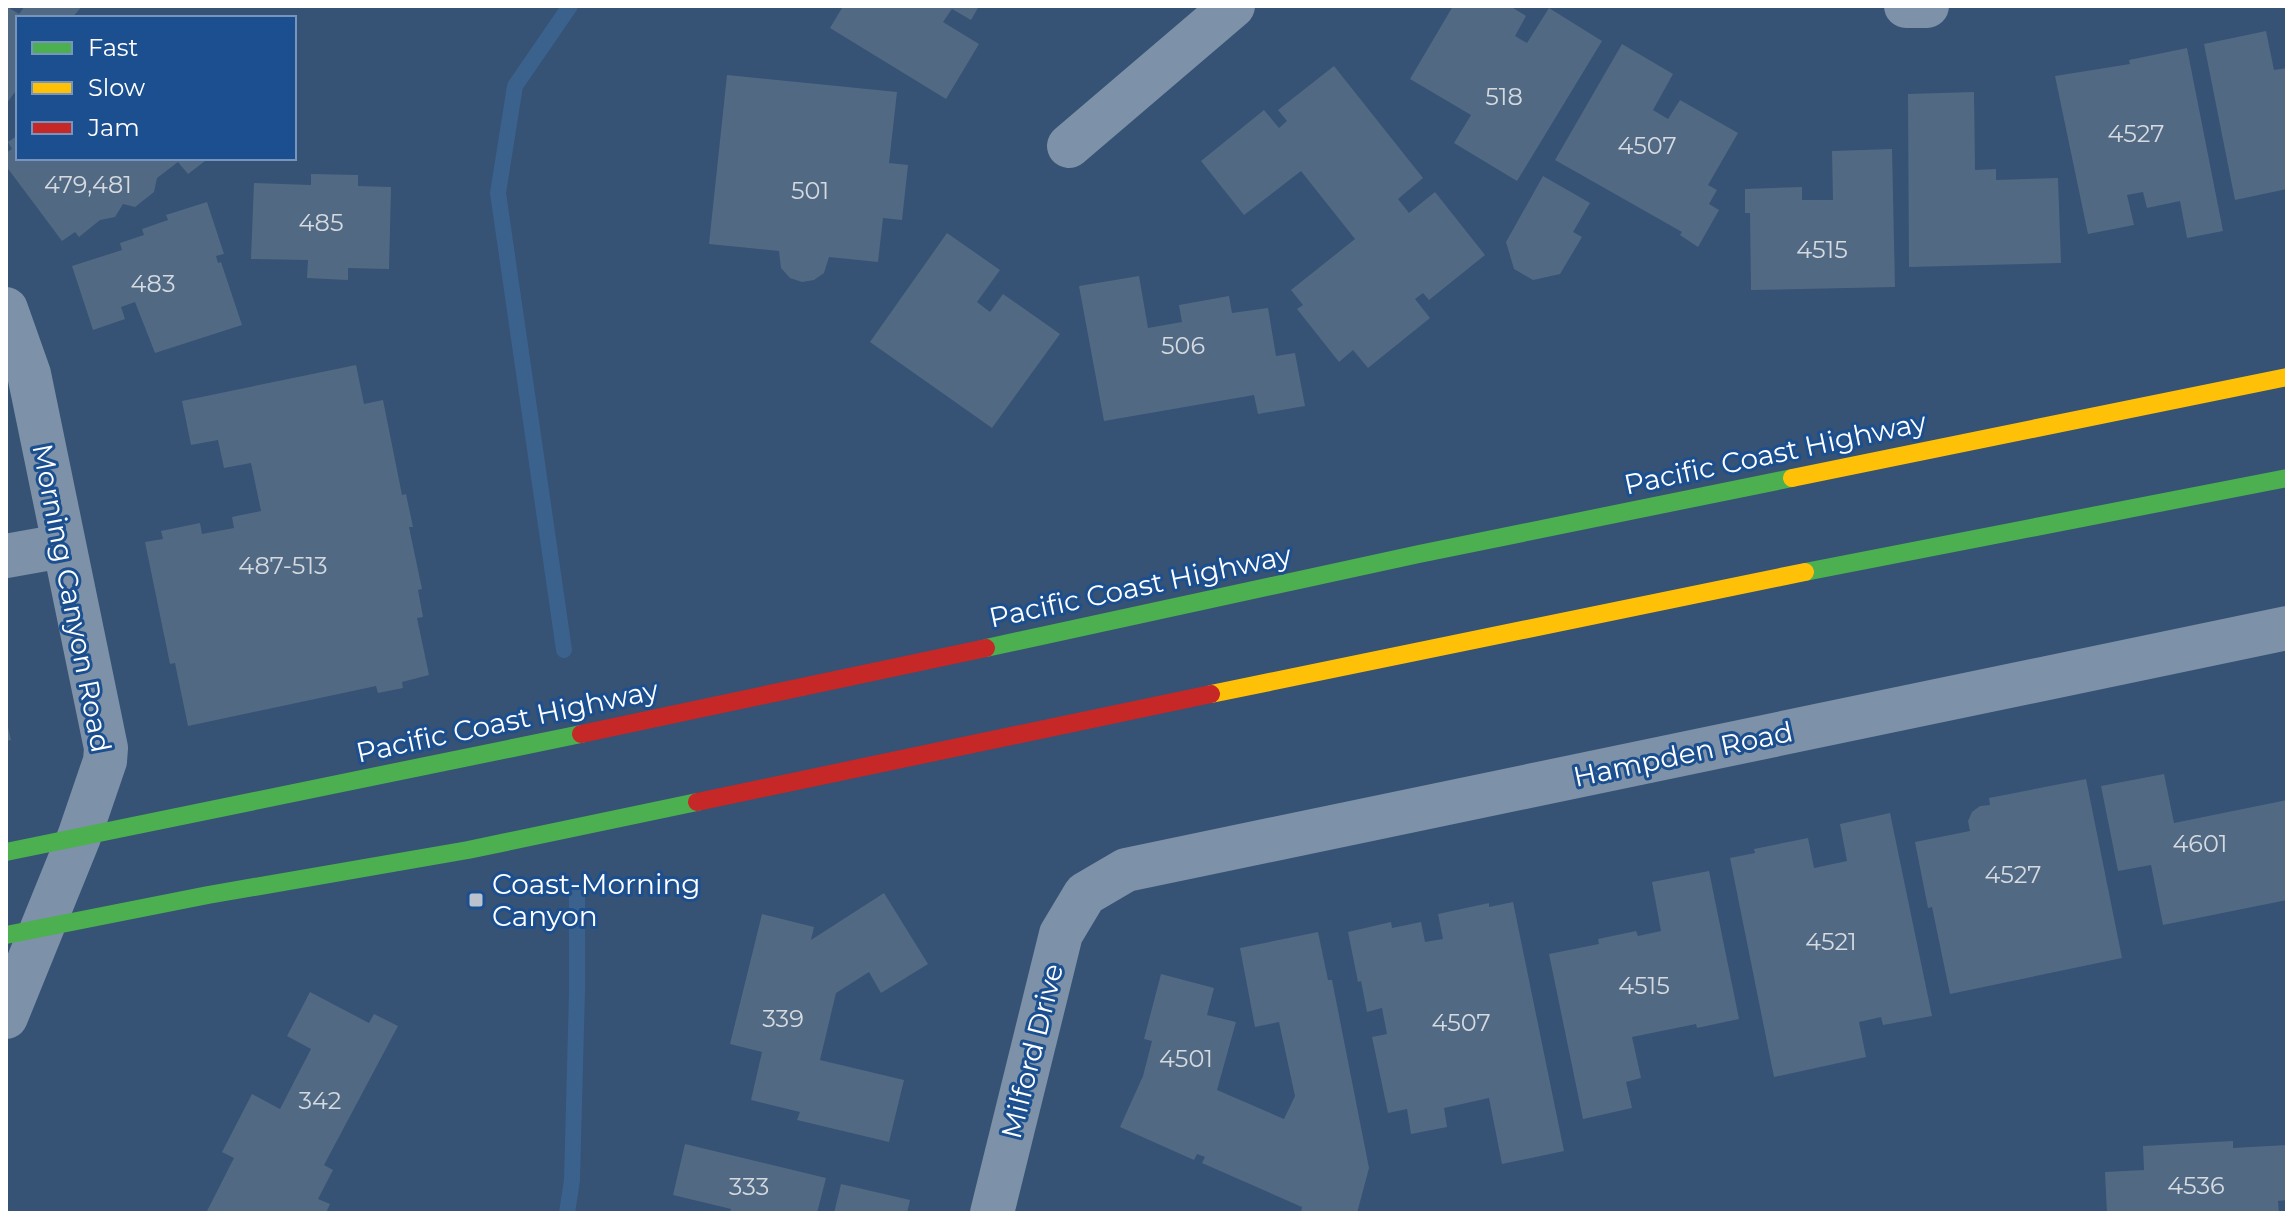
<svg xmlns="http://www.w3.org/2000/svg" width="2293" height="1219" viewBox="0 0 2293 1219" font-family="Montserrat,sans-serif">
  <style>
    .lines { fill: none; stroke-linecap: round; stroke-linejoin: round }
    .stream { stroke: #3b618d; stroke-width: 16 }
    .building { fill: #526984 }
    .street { stroke: #7d92a8; stroke-width: 44 }
    .fast { stroke: #4caf50; stroke-width: 18 }
    .slow { stroke: #ffc107; stroke-width: 18 }
    .jam { stroke: #c62828; stroke-width: 18 }
    .poi-dot { fill: #b9c2ce; stroke: #1b4f8f; stroke-width: 3 }
    .labels { text-anchor: middle; stroke-width: 6; stroke-linejoin: round; paint-order: stroke }
    .number-label { font-size: 24px; fill: #d4dae0 }
    .street-label { font-size: 28px; fill: #fff; stroke: #1b4f8f }
    .poi-label { font-size: 28px; fill: #fff; stroke: #1b4f8f; text-anchor: start }
  </style>
  <rect width="100%" height="100%" fill="#365274"/>
  <g class="lines">
    <g class="stream">
      <path d="M 564,650 L 498,193 L 515,86 L 570,6"/>
      <path d="M 567,1213 L 572,1180 L 577,991 L 577,896"/>
    </g>
  </g>
  <g class="building">
    <path d="M 6,6 L 19,14 L 25,6 L 82,6 L 72,18 L 18,18 L 18,88 L 6,104 Z"/>
    <path d="M 839,6 L 979,6 L 971,20 L 952,9 L 943,22 L 979,44 L 946,99 L 830,28 L 842,8 Z"/>
    <path d="M 1453,6 L 1510,6 L 1526,16 L 1515,36 L 1527,43 L 1549,8 L 1602,41 L 1517,181 L 1454,143 L 1471,115 L 1410,79 Z"/>
    <path d="M 2266,31 L 2274,70 L 2287,68 L 2287,189 L 2235,200 L 2204,44 Z"/>
    <path d="M 1622,44 L 1673,74 L 1653,110 L 1668,119 L 1680,100 L 1738,133 L 1708,185 L 1717,190 L 1709,204 L 1719,210 L 1698,247 L 1680,235 L 1682,232 L 1555,160 Z"/>
    <path d="M 2187,48 L 2223,231 L 2187,238 L 2180,201 L 2147,208 L 2143,192 L 2127,195 L 2134,225 L 2088,234 L 2055,76 L 2130,64 L 2129,60 Z"/>
    <path d="M 1334,66 L 1423,178 L 1398,199 L 1409,213 L 1435,192 L 1485,255 L 1429,300 L 1423,293 L 1415,299 L 1430,318 L 1368,368 L 1353,350 L 1339,362 L 1297,309 L 1303,305 L 1291,290 L 1355,239 L 1301,171 L 1244,215 L 1201,161 L 1264,110 L 1279,128 L 1287,121 L 1278,110 Z"/>
    <path d="M 727,75 L 897,92 L 889,163 L 908,165 L 902,220 L 883,218 L 878,262 L 829,257 L 824,273 L 814,280 L 802,282 L 790,278 L 781,268 L 779,251 L 709,244 Z"/>
    <path d="M 1974,92 L 1975,170 L 1996,169 L 1996,180 L 2058,178 L 2061,263 L 1909,267 L 1908,94 Z"/>
    <path d="M 18,135 L 18,158 L 209,158 L 188,174 L 178,162 L 157,178 L 154,192 L 135,207 L 123,204 L 115,217 L 100,220 L 79,237 L 75,232 L 62,241 L 6,166 L 6,153 L 12,149 L 8,142 Z"/>
    <path d="M 1892,149 L 1895,287 L 1751,290 L 1750,213 L 1745,213 L 1745,189 L 1802,187 L 1802,200 L 1833,200 L 1832,151 Z"/>
    <path d="M 311,174 L 358,175 L 358,186 L 391,187 L 389,269 L 348,268 L 348,280 L 307,278 L 308,260 L 251,259 L 254,183 L 311,185 Z"/>
    <path d="M 1543,176 L 1590,203 L 1573,232 L 1582,237 L 1560,274 L 1533,280 L 1514,269 L 1506,242 Z"/>
    <path d="M 207,202 L 224,254 L 216,256 L 218,263 L 221,262 L 242,325 L 155,353 L 135,302 L 121,307 L 125,319 L 93,330 L 72,266 L 122,250 L 120,243 L 144,235 L 142,229 L 168,220 L 166,215 Z"/>
    <path d="M 947,233 L 1000,270 L 977,302 L 990,312 L 1003,294 L 1060,334 L 992,428 L 870,342 Z"/>
    <path d="M 1139,276 L 1148,328 L 1182,322 L 1179,305 L 1229,296 L 1232,313 L 1268,308 L 1276,356 L 1295,353 L 1305,406 L 1258,414 L 1254,395 L 1104,421 L 1079,286 Z"/>
    <path d="M 356,365 L 364,404 L 383,400 L 402,495 L 406,494 L 413,527 L 409,527 L 422,589 L 418,590 L 423,617 L 417,618 L 429,675 L 402,682 L 403,688 L 378,693 L 376,686 L 188,726 L 175,663 L 170,664 L 145,542 L 163,539 L 161,531 L 200,523 L 202,534 L 234,528 L 232,517 L 261,511 L 251,463 L 224,468 L 218,440 L 191,445 L 182,401 Z"/>
    <path d="M 6,719 L 11,740 L 6,741 Z"/>
    <path d="M 2164,774 L 2174,823 L 2287,800 L 2287,900 L 2163,925 L 2151,865 L 2118,871 L 2101,786 Z"/>
    <path d="M 2086,779 L 2122,958 L 1950,994 L 1932,907 L 1928,908 L 1915,842 L 1970,831 L 1968,821 L 1972,812 L 1980,806 L 1990,805 L 1989,798 Z"/>
    <path d="M 1890,813 L 1932,1016 L 1883,1025 L 1881,1017 L 1859,1022 L 1866,1057 L 1774,1077 L 1730,858 L 1755,853 L 1754,849 L 1808,838 L 1814,868 L 1847,861 L 1840,824 Z"/>
    <path d="M 1709,871 L 1739,1019 L 1697,1028 L 1696,1024 L 1632,1037 L 1641,1078 L 1626,1082 L 1632,1108 L 1583,1119 L 1549,954 L 1599,944 L 1598,939 L 1636,931 L 1638,936 L 1661,931 L 1652,882 Z"/>
    <path d="M 884,893 L 928,964 L 881,993 L 869,972 L 836,993 L 820,1060 L 904,1080 L 889,1142 L 797,1120 L 800,1112 L 751,1100 L 762,1052 L 730,1044 L 762,914 L 814,927 L 811,940 Z"/>
    <path d="M 1513,902 L 1564,1151 L 1502,1164 L 1489,1098 L 1444,1108 L 1447,1127 L 1411,1134 L 1407,1109 L 1388,1113 L 1372,1037 L 1387,1034 L 1382,1008 L 1367,1012 L 1361,981 L 1358,982 L 1348,932 L 1391,922 L 1392,928 L 1421,922 L 1425,942 L 1443,939 L 1438,914 L 1489,903 L 1489,907 Z"/>
    <path d="M 1318,932 L 1328,980 L 1332,980 L 1369,1168 L 1357,1213 L 1301,1213 L 1302,1207 L 1202,1163 L 1205,1157 L 1197,1154 L 1194,1160 L 1120,1127 L 1143,1076 L 1152,1041 L 1144,1039 L 1161,974 L 1214,988 L 1207,1015 L 1236,1022 L 1217,1090 L 1284,1119 L 1295,1096 L 1279,1022 L 1255,1027 L 1240,948 Z"/>
    <path d="M 310,992 L 369,1023 L 374,1014 L 398,1026 L 324,1165 L 333,1170 L 318,1199 L 330,1204 L 326,1213 L 206,1213 L 234,1158 L 222,1152 L 252,1094 L 280,1109 L 311,1049 L 287,1036 Z"/>
    <path d="M 2233,1141 L 2233,1148 L 2287,1145 L 2287,1200 L 2278,1201 L 2279,1213 L 2107,1213 L 2105,1172 L 2144,1170 L 2143,1146 Z"/>
    <path d="M 685,1144 L 826,1178 L 817,1213 L 730,1213 L 731,1209 L 673,1195 Z"/>
    <path d="M 841,1184 L 910,1200 L 907,1213 L 834,1213 Z"/>
  </g>
  <g class="lines">
    <g class="street">
      <path d="M 1906,6 L 1927,6"/>
      <path d="M 1069,146 L 1233,6"/>
      <path d="M 6,309 L 29,374 L 106,748 L 105,761 L 79,837 L 6,1017"/>
      <path d="M 6,556 L 62,546"/>
      <path d="M 992,1213 L 1061,934 L 1085,894 L 1126,870 L 2287,628"/>
    </g>
    <g class="fast">
      <path d="M 1805,572 L 2287,478"/>
      <path d="M 986,648 L 1419,554 L 1792,478"/>
      <path d="M 6,852 L 581,734"/>
      <path d="M 6,935 L 208,895 L 468,850 L 697,802"/>
    </g>
    <g class="slow">
      <path d="M 1792,478 L 2287,377"/>
      <path d="M 1211,694 L 1805,572"/>
    </g>
    <g class="jam">
      <path d="M 581,734 L 986,648"/>
      <path d="M 697,802 L 1211,694"/>
    </g>
  </g>
  <rect class="poi-dot" x="468" y="892" width="16" height="16" rx="4"/>
  <g class="labels">
    <g class="number-label">
      <text x="1504" y="105">518</text>
      <text x="2136" y="142">4527</text>
      <text x="1647" y="154">4507</text>
      <text x="88" y="193">479,481</text>
      <text x="810" y="199">501</text>
      <text x="321" y="231">485</text>
      <text x="1822" y="258">4515</text>
      <text x="153" y="292">483</text>
      <text x="1183" y="354">506</text>
      <text x="283" y="574">487-513</text>
      <text x="2200" y="852">4601</text>
      <text x="2013" y="883">4527</text>
      <text x="1831" y="950">4521</text>
      <text x="1644" y="994">4515</text>
      <text x="783" y="1027">339</text>
      <text x="1461" y="1031">4507</text>
      <text x="1186" y="1067">4501</text>
      <text x="320" y="1109">342</text>
      <text x="2196" y="1194">4536</text>
      <text x="749" y="1195">333</text>
    </g>
    <g class="street-label">
      <text transform="translate(1775 453) rotate(-12)" y="10">Pacific Coast Highway</text>
      <text transform="translate(1140 586) rotate(-12)" y="10">Pacific Coast Highway</text>
      <text transform="translate(72 598) rotate(79)" y="10">Morning Canyon Road</text>
      <text transform="translate(507 721) rotate(-12)" y="10">Pacific Coast Highway</text>
      <text transform="translate(1683 754) rotate(-12)" y="10">Hampden Road</text>
      <text transform="translate(1032 1051) rotate(-76)" y="10">Milford Drive</text>
    </g>
    <g class="poi-label">
      <text x="492" y="894">Coast-Morning<tspan x="492" dy="32">Canyon</tspan></text>
    </g>
  </g>
  <rect width="2293" height="1219" fill="none" stroke="#ffffff" stroke-width="16"/>
  <rect x="16" y="16" width="280" height="144" fill="#1b4f8f" stroke="#7695bc" stroke-width="2"/>
  <rect x="32" y="42" width="40" height="12" fill="#4caf50" stroke="#7695bc" stroke-width="2"/>
  <text x="88" y="56" font-size="24" fill="#ffffff">Fast</text>
  <rect x="32" y="82" width="40" height="12" fill="#ffc107" stroke="#7695bc" stroke-width="2"/>
  <text x="88" y="96" font-size="24" fill="#ffffff">Slow</text>
  <rect x="32" y="122" width="40" height="12" fill="#c62828" stroke="#7695bc" stroke-width="2"/>
  <text x="88" y="136" font-size="24" fill="#ffffff">Jam</text>
</svg>
